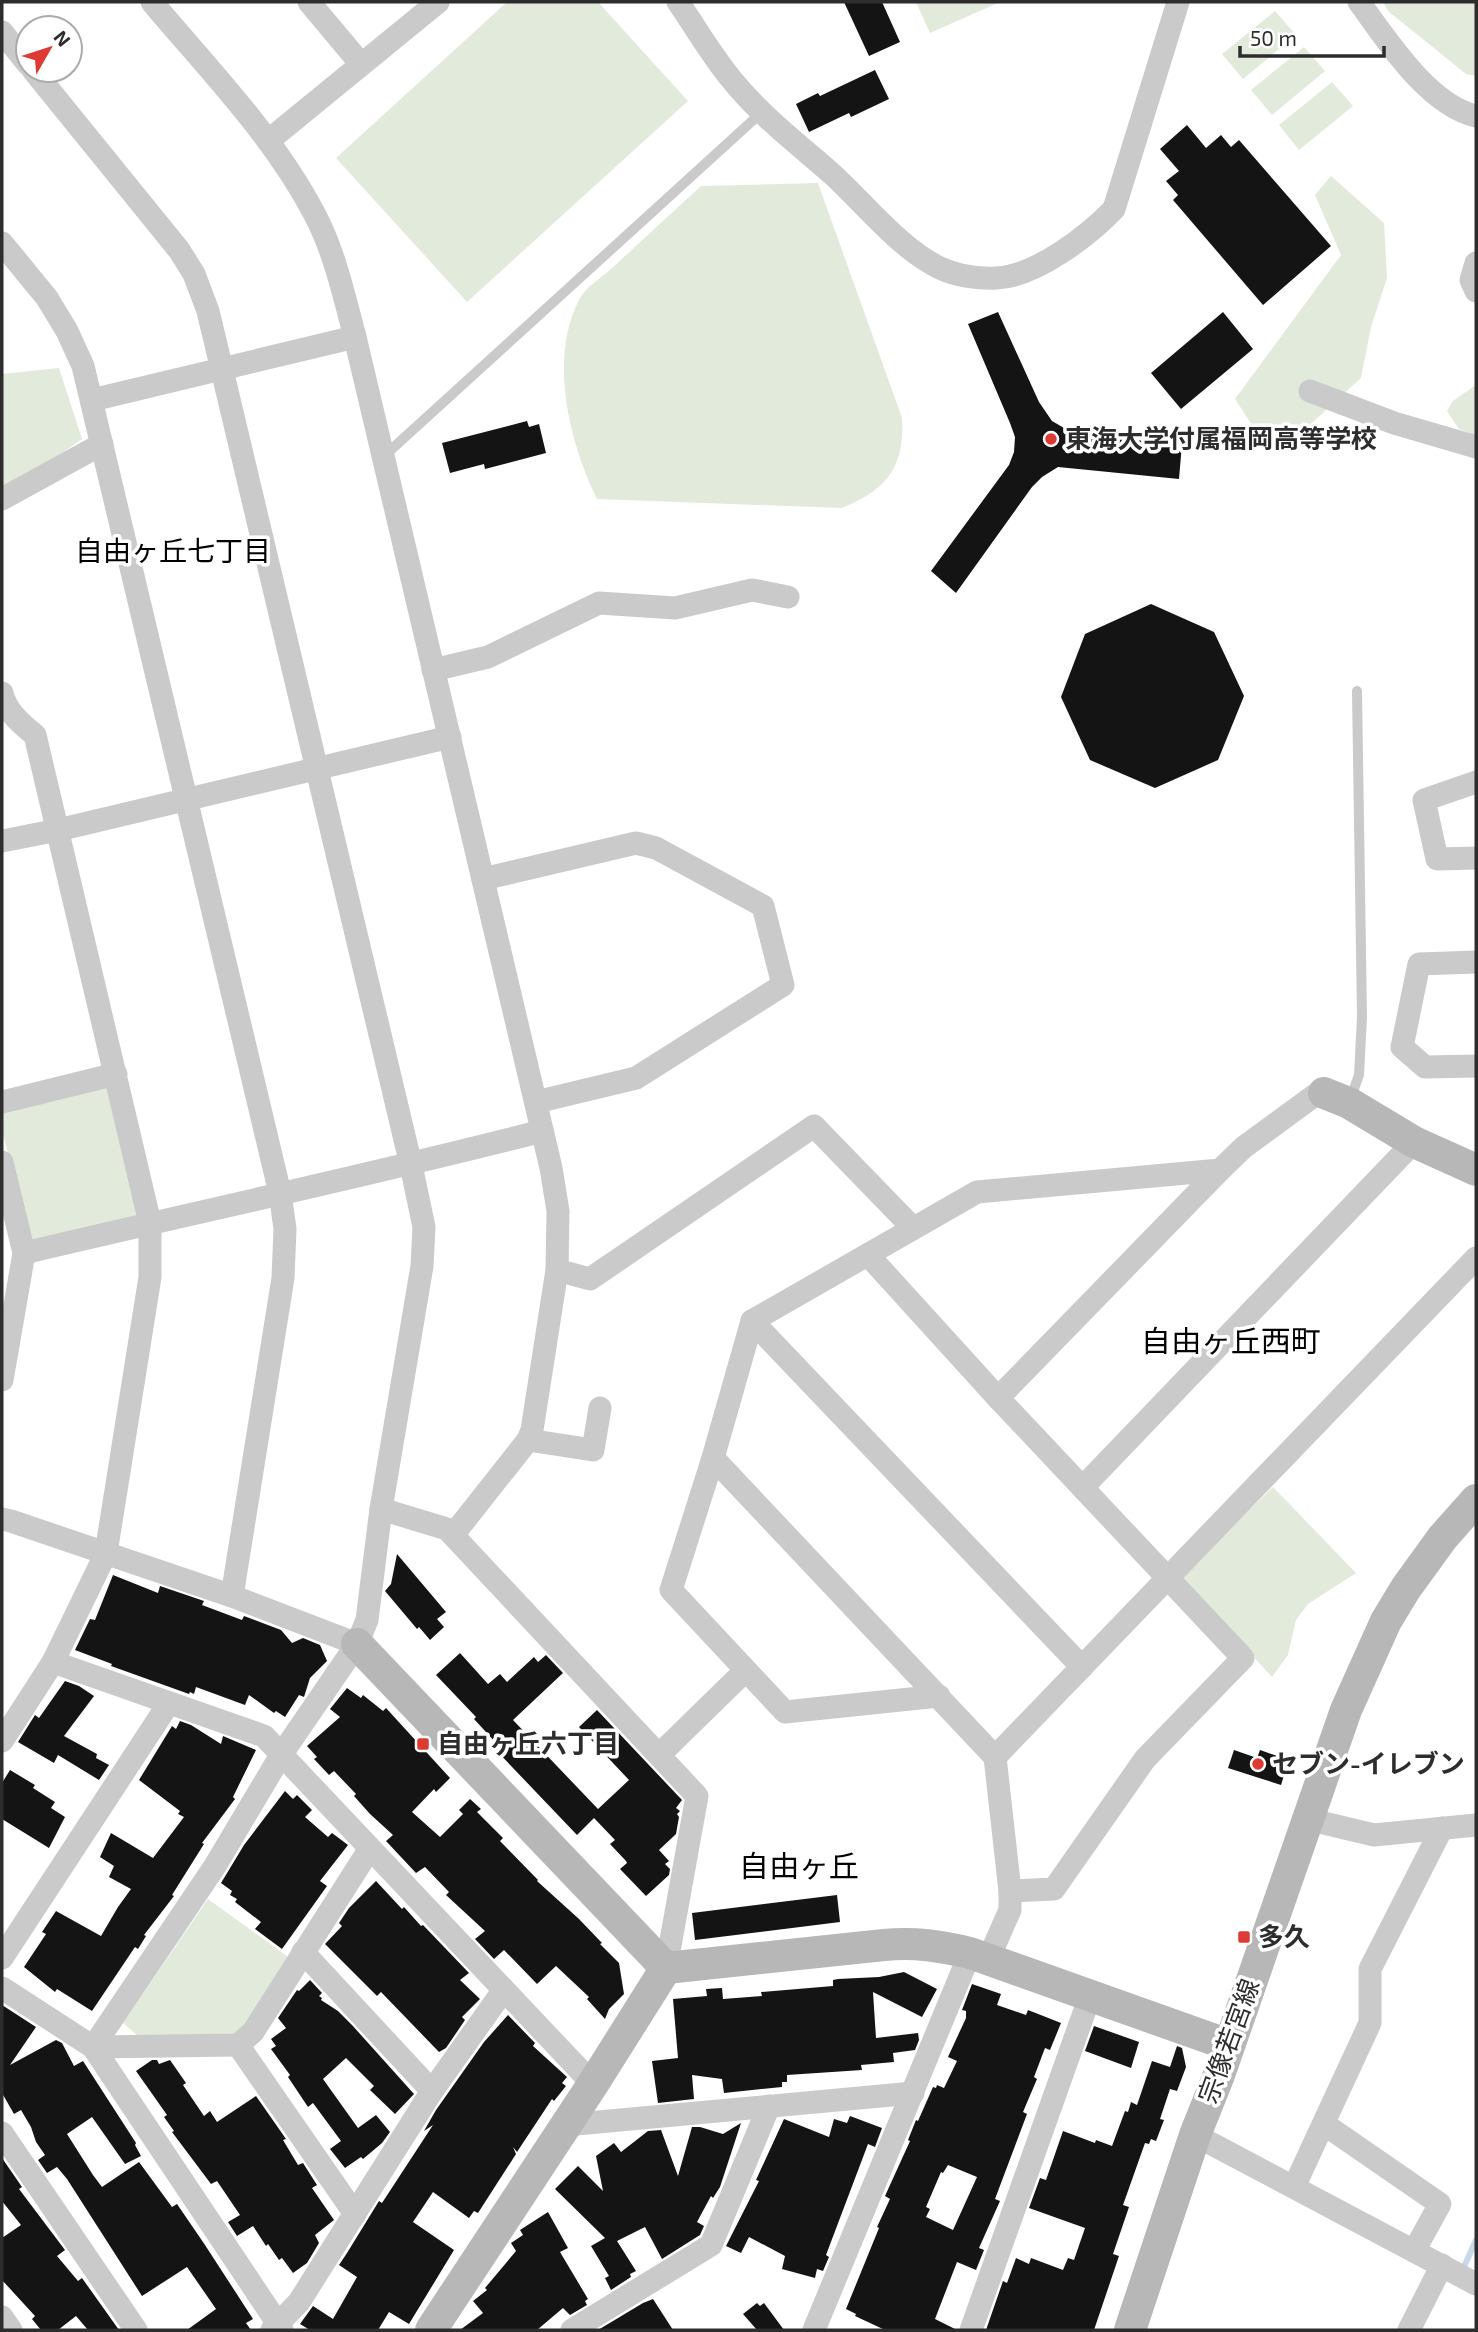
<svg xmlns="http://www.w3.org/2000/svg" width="1478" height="2332" viewBox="0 0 1478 2332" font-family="'Exo 2','Noto Sans JP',sans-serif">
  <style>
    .green { fill: #e2eadb }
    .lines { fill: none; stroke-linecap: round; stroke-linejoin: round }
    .stream { stroke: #c8d9ea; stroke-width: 6 }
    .building { fill: #141414; fill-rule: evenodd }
    .lane { stroke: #cacaca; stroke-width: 10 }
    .street { stroke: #cacaca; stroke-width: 23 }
    .secondary { stroke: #b7b7b7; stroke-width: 32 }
    .poi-dot { fill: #de3a35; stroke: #fff; stroke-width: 2.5 }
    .labels { text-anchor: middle; stroke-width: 7; stroke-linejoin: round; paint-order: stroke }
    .poi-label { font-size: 26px; font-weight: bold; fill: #2d2d2d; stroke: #fff; text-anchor: start }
    .street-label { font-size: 26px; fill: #2d2d2d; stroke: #fff }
    .neighbourhood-label { font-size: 28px; fill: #000; stroke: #fff }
    .quarter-label { font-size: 30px; fill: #000; stroke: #fff }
  </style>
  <rect width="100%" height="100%" fill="#fff"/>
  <g class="green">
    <path d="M 507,2 L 598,2 L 688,101 L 467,302 L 336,158 Z"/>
    <path d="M 916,2 L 1000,2 L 930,33 Z"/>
    <path d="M 1383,2 L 1476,2 L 1476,76 L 1466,74 L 1388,11 Z"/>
    <path d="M 1275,11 L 1296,35 L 1243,79 L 1222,54 Z"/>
    <path d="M 1304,47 L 1325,71 L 1272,115 L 1251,90 Z"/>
    <path d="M 1332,82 L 1353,106 L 1299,150 L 1279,125 Z"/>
    <path d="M 1331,176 L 1384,223 L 1387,278 L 1371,327 L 1361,378 L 1302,432 L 1288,437 L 1252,425 L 1235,399 L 1341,255 L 1315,195 Z"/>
    <path d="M 818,183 L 902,418 C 905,468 886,490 842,508 L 597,499 C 569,442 548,357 580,298 C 586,287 601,278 611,269 C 641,241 671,214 701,186 Z"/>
    <path d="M 59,368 L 82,439 L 2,495 L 2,374 Z"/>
    <path d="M 1476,385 L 1476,436 L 1459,429 L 1447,411 L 1453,401 Z"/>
    <path d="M 104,1083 L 110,1088 L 140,1215 L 34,1243 L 28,1238 L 2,1129 L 2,1109 Z"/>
    <path d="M 1273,1487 L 1356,1573 L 1308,1604 L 1296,1620 L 1288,1655 L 1272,1677 L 1183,1580 L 1184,1573 Z"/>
    <path d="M 208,1899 L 291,1959 L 236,2036 L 138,2036 L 123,2023 Z"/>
  </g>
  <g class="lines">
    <path class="stream" d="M 1463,2269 L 1476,2240"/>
  </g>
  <g class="building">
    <path d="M 844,2 L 882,2 L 900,42 L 869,56 Z"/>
    <path d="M 875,70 L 889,99 L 851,117 L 849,113 L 809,132 L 796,104 L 818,93 L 820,96 Z"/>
    <path d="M 1187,125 L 1206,148 L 1221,135 L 1231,147 L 1239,140 L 1331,246 L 1263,305 L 1173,200 L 1178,195 L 1166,181 L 1179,171 L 1160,149 Z"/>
    <path d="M 998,312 L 1039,402 L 1052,421 L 1071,432 L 1085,436 L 1182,444 L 1179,479 L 1058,467 L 1042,477 L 1032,487 L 956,593 L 931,571 L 1009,465 L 1014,452 L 1015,437 L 1010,423 L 968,324 Z"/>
    <path d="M 1223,312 L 1253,349 L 1181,409 L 1151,373 Z"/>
    <path d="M 527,421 L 529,427 L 539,424 L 546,453 L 485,469 L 484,464 L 450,473 L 442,443 Z"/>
    <path d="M 1151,604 L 1214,632 L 1244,696 L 1218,760 L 1155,788 L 1090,760 L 1061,697 L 1085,634 Z"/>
    <path d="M 397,1554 L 446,1612 L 437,1619 L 444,1627 L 430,1640 L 419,1627 L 417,1629 L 385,1591 L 391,1584 Z"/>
    <path d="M 113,1575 L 158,1593 L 160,1586 L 204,1601 L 202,1605 L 242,1620 L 244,1616 L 281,1630 L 292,1643 L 303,1638 L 320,1645 L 327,1661 L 310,1678 L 304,1697 L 299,1695 L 285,1717 L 276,1711 L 274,1713 L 249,1695 L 245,1705 L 196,1687 L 194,1694 L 190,1692 L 189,1694 L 111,1666 L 112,1664 L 75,1650 L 90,1619 L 95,1620 Z"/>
    <path d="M 460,1653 L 488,1684 L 500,1674 L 507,1682 L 534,1657 L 538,1662 L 546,1655 L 563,1673 L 513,1720 L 598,1809 L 629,1780 L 579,1727 L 597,1710 L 682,1800 L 676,1808 L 680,1811 L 677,1814 L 679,1817 L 676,1834 L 659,1850 L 669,1861 L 665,1864 L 670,1869 L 669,1875 L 646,1896 L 620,1869 L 627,1863 L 626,1861 L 610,1844 L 615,1840 L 594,1818 L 577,1835 L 493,1747 L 497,1744 L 474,1719 L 476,1717 L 436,1675 Z"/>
    <path d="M 65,1681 L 79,1686 L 94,1696 L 64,1736 L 97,1754 L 96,1758 L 109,1765 L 99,1780 L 58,1755 L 54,1763 L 18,1742 L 35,1715 L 39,1718 Z"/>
    <path d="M 347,1688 L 361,1698 L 363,1695 L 383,1711 L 386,1708 L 450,1778 L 436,1792 L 434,1789 L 412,1812 L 440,1837 L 463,1814 L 459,1810 L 470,1799 L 481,1809 L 477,1812 L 503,1838 L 500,1841 L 538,1880 L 537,1881 L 579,1919 L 602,1943 L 600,1944 L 619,1963 L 624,1994 L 609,2009 L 605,2019 L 587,1999 L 589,1997 L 556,1966 L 537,1984 L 504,1950 L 494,1959 L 475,1939 L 485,1931 L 446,1895 L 449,1892 L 425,1867 L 416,1873 L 386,1841 L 393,1835 L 370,1814 L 354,1796 L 356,1794 L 334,1771 L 329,1775 L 314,1759 L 317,1757 L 307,1746 L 340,1717 L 330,1709 Z"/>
    <path d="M 180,1721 L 191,1725 L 221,1744 L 223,1736 L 256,1750 L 233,1797 L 235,1799 L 202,1843 L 204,1844 L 172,1895 L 174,1896 L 144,1935 L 146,1936 L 138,1949 L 135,1947 L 92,2011 L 57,1989 L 55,1992 L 24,1967 L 46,1934 L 42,1932 L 56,1911 L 101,1936 L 118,1907 L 131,1889 L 109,1877 L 114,1866 L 100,1857 L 111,1833 L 153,1858 L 184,1817 L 178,1814 L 180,1811 L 139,1780 L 172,1726 L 176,1729 Z"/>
    <path d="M 1234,1750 L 1257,1758 L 1260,1750 L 1289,1760 L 1281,1785 L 1228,1768 Z"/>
    <path d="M 10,1770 L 35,1785 L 33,1788 L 55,1802 L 51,1808 L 65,1817 L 49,1848 L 2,1819 L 2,1783 Z"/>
    <path d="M 285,1791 L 293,1799 L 297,1795 L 312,1810 L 305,1817 L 328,1837 L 332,1833 L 348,1845 L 320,1881 L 327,1886 L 282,1949 L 255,1929 L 261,1922 L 235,1902 L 237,1899 L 230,1895 L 232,1891 L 221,1883 L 244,1845 Z"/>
    <path d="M 376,1881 L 402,1909 L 404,1907 L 421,1926 L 423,1925 L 469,1973 L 460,1980 L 480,1999 L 462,2017 L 465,2020 L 446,2048 L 439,2052 L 381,1992 L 377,1996 L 325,1944 L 342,1926 L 339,1923 L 349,1908 Z"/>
    <path d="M 837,1895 L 840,1922 L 695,1940 L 692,1913 Z"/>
    <path d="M 904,1972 L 937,1989 L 922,2017 L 873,1992 L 876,2038 L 918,2033 L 919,2040 L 915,2050 L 893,2053 L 894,2062 L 861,2065 L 862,2070 L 787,2075 L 787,2082 L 782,2082 L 782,2087 L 724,2093 L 722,2079 L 692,2075 L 694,2099 L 658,2103 L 652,2061 L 678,2058 L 673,1999 L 707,1996 L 706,1989 L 722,1988 L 723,1999 L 762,1996 L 761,1992 L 833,1986 L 833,1980 L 838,1979 L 879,1977 Z"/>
    <path d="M 310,1980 L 322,1993 L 319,1996 L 322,1998 L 321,2000 L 338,2011 L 352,2025 L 414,2094 L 395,2114 L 370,2090 L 374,2086 L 346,2058 L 323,2079 L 358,2128 L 376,2115 L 390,2132 L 382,2143 L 363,2159 L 361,2157 L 345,2168 L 330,2149 L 341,2141 L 313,2103 L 308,2107 L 288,2077 L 290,2075 L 271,2049 L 276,2046 L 271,2039 L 286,2028 L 278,2018 L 297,1990 L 299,1991 Z"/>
    <path d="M 972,1984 L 1001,1994 L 997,2005 L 1026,2015 L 1028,2010 L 1061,2023 L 1050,2050 L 1045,2048 L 1034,2077 L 1037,2079 L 1023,2112 L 1027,2114 L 995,2199 L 1000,2201 L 979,2248 L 984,2250 L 976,2270 L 957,2262 L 935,2319 L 957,2330 L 885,2330 L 855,2316 L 856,2314 L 846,2309 L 879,2228 L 877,2227 L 890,2199 L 885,2196 L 910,2141 L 908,2140 L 916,2120 L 918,2121 L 933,2087 L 936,2088 L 937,2085 L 944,2088 L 957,2061 L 948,2057 L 966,2018 L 966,2011 L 962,2010 ZM 948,2165 L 977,2177 L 953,2230 L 926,2217 L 930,2209 L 926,2207 L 941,2172 L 943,2173 Z"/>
    <path d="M 2,2005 L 36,2027 L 10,2065 L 56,2040 L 62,2043 L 74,2066 L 83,2061 L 136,2143 L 135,2145 L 141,2156 L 125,2164 L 92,2117 L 67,2134 L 93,2175 L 102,2187 L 139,2162 L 172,2207 L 177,2204 L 205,2245 L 253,2319 L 246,2323 L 251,2330 L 187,2330 L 216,2309 L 187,2267 L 142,2296 L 67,2179 L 57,2167 L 47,2173 L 38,2160 L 45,2155 L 36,2142 L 31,2127 L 21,2110 L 14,2114 L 2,2093 Z"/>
    <path d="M 508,2015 L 535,2043 L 533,2046 L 567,2077 L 562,2083 L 566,2086 L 554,2101 L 552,2099 L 517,2152 L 513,2147 L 516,2154 L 478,2213 L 474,2211 L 469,2218 L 433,2192 L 413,2222 L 454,2250 L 409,2324 L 389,2312 L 378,2330 L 310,2330 L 300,2324 L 313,2306 L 333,2319 L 357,2277 L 339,2265 L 347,2253 L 379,2201 L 382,2203 L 433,2125 L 424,2131 L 436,2110 L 484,2042 Z"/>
    <path d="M 1094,2026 L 1139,2042 L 1131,2068 L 1085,2051 Z"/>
    <path d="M 1177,2046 L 1182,2048 L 1186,2067 L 1177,2091 L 1170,2089 L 1160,2119 L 1164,2120 L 1156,2141 L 1151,2139 L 1149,2144 L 1145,2143 L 1123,2205 L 1129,2207 L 1113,2254 L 1119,2256 L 1094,2330 L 986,2330 L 1003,2281 L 1007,2283 L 1016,2258 L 1029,2264 L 1031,2258 L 1063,2270 L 1068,2258 L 1074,2260 L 1085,2228 L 1029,2208 L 1040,2178 L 1046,2180 L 1063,2131 L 1095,2143 L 1096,2140 L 1112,2146 L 1125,2111 L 1128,2112 L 1131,2102 L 1137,2105 L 1152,2061 L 1170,2067 Z"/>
    <path d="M 152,2060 L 157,2060 L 159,2064 L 170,2060 L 186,2083 L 183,2085 L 204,2116 L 210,2111 L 217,2122 L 256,2096 L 286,2139 L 283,2140 L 298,2165 L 303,2163 L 317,2185 L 312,2188 L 334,2220 L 315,2235 L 319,2243 L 307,2263 L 293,2273 L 282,2258 L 279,2260 L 268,2244 L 266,2246 L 253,2226 L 237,2236 L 228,2222 L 240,2215 L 217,2181 L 211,2184 L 172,2132 L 174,2131 L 164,2117 L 167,2115 L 136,2071 Z"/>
    <path d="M 850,2116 L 882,2128 L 875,2147 L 868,2144 L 826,2255 L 829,2257 L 823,2271 L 817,2269 L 815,2278 L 782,2269 L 785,2256 L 749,2237 L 741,2253 L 726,2246 L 759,2181 L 756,2180 L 784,2119 L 829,2137 L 834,2119 L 847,2123 Z"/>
    <path d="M 741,2123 L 720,2187 L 713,2198 L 711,2196 L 697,2222 L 704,2226 L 700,2235 L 662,2259 L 645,2227 L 617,2241 L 636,2271 L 630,2274 L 631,2277 L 611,2290 L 605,2278 L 609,2276 L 591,2246 L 605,2238 L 555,2189 L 578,2166 L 603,2191 L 596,2156 L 614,2143 L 621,2152 L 648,2131 L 661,2130 L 678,2176 L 692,2127 L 700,2127 L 723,2134 Z"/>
    <path d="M 2,2158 L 22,2187 L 19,2189 L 65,2250 L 57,2256 L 78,2281 L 82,2278 L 119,2330 L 88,2330 L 76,2316 L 58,2330 L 41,2330 L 32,2319 L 35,2316 L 2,2280 L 2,2238 L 21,2225 L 2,2201 Z"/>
    <path d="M 548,2212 L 568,2248 L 560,2252 L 588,2299 L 585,2301 L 587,2305 L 570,2315 L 563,2308 L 537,2330 L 460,2330 L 483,2313 L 473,2301 L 487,2290 L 485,2288 L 516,2251 L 511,2243 L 523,2235 L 520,2230 Z"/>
    <path d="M 653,2299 L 673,2330 L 598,2330 L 643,2303 Z"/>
    <path d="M 757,2303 L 760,2306 L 764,2303 L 784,2330 L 757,2330 L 743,2314 Z"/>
  </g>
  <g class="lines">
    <g class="lane">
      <path d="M 383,457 L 761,113"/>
      <path d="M 1350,1100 L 1359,1075 L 1362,1017 L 1357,691"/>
    </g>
    <g class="street">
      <path d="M 152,2 C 209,70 274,136 315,215 C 335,253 344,296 355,337 L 551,1168 L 558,1211 L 557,1270 L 532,1430 L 528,1440 L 453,1535"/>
      <path d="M 309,2 L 361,64"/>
      <path d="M 678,2 C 696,28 712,56 732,80 C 761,116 798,144 832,174 C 865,204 900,249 940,268 C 957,276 979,279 997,278 C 1036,276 1088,236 1114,209 L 1178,2"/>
      <path d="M 1359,2 C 1387,40 1428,105 1476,116"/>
      <path d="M 2,32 L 28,64"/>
      <path d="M 33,70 L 179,250 L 194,274 L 208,311 L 411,1165 L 424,1227 L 422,1266 L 381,1509 L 367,1620 L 357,1644 L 281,1755 L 215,1866 L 93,2047"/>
      <path d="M 268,141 L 438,2"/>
      <path d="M 2,243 L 47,298 L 67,331 L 83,366 L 280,1193 L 285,1229 L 283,1278 L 232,1596"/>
      <path d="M 1476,263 L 1471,280 L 1476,291"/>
      <path d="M 1310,391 L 1394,423 L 1476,447"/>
      <path d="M 92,400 L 355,337"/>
      <path d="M 2,499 L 102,444"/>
      <path d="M 433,670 L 488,657 L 599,603 L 675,608 L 752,590 L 788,597"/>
      <path d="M 2,693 C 6,711 21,724 35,735 L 150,1223 L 150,1277 L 106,1553 L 53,1662 L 2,1741"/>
      <path d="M 1476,782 L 1424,800 L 1437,859 L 1476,858"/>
      <path d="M 2,841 L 58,830 L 450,737"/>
      <path d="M 483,879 L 636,843 L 656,848 L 763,906 L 783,985 L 636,1078 L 536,1102"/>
      <path d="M 1476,962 L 1419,964 L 1402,1047 L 1425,1067 L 1476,1066"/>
      <path d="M 2,1102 L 116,1074"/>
      <path d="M 2,1162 L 24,1253 L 2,1380"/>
      <path d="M 24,1253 C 197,1212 371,1175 542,1131"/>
      <path d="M 868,1255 L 998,1398 L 1243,1658 L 1145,1759 L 1054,1889 L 1010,1891"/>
      <path d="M 557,1270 L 590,1279 L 814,1126 L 913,1228"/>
      <path d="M 752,1321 L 1082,1667"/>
      <path d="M 998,1398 L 1220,1170 L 1244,1147 L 1315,1095 L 1324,1093"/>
      <path d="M 528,1440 L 593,1450 L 600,1408"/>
      <path d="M 713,1458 L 995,1757 L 1010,1891 L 1010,1910 L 988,1960"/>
      <path d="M 1083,1487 L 1414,1142"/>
      <path d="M 381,1509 L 447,1529 L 697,1796 L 666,1968"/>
      <path d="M 2,1519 L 11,1521 L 232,1596 L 357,1644"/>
      <path d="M 53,1662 L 264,1736 L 593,2084"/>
      <path d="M 939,1696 L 785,1712 L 671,1590 L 713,1458 L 752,1321 L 977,1192 L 1220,1170"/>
      <path d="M 659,1755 L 745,1671"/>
      <path d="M 995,1757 L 1476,1258"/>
      <path d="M 1307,1819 L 1374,1835 L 1476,1825"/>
      <path d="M 303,1952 L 432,2091"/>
      <path d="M 2,1958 L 169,1703"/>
      <path d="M 2,1988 L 93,2047 L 282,2330"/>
      <path d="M 238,2045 L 355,2214"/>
      <path d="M 93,2047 L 238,2045 L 253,2032 L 369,1850"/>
      <path d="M 1324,2124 L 1440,2204 L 1414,2251"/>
      <path d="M 566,2125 L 913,2093"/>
      <path d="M 2,2133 L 136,2330"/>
      <path d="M 1195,2135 L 1476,2284"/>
      <path d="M 1294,2187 L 1370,2023 L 1370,1969 L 1442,1828"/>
      <path d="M 2,2317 L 11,2330"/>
      <path d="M 272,2330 L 299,2302 L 432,2091 L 503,1991"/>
      <path d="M 572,2330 L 711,2245 L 769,2106"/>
      <path d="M 814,2330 L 970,1953"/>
      <path d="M 971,2330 L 1090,1996"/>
      <path d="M 1409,2330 L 1442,2265"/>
    </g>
    <g class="secondary">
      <path d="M 1324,1093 L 1349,1103 L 1414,1142 L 1476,1170"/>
      <path d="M 357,1644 L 666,1968 L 884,1945 C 915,1942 940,1946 970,1953 L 1229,2045"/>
      <path d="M 431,2330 L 593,2084 L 666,1968"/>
      <path d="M 1130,2330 L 1195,2135 L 1219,2075 L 1346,1710 L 1386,1621 L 1406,1588 L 1443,1537 L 1476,1500"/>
    </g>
  </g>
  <g class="poi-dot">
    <circle cx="1051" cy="439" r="7"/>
    <rect x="416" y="1737" width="14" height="14" rx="3.5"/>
    <circle cx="1258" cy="1764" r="7"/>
    <rect x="1237" y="1930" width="14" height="14" rx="3.5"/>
  </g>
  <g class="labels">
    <g class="poi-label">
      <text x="1065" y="448">東海大学付属福岡高等学校</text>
      <text x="437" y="1753">自由ヶ丘六丁目</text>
      <text x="1272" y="1773">セブン-イレブン</text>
      <text x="1258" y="1946">多久</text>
    </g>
    <g class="street-label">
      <text transform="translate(1229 2041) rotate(-70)" y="9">宗像若宮線</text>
    </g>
    <g class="neighbourhood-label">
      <text x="173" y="561">自由ヶ丘七丁目</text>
    </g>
    <g class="quarter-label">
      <text x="1231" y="1352">自由ヶ丘西町</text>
      <text x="799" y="1877">自由ヶ丘</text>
    </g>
  </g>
  <rect width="1478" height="2332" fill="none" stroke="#2d2d2d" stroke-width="7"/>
  <g transform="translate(49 49) rotate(51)"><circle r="33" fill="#ffffff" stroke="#ababab" stroke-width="2"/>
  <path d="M0-5L12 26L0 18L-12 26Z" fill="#de3a35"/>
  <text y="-10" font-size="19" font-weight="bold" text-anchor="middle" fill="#2d2d2d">N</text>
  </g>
  <path d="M1240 46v10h144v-10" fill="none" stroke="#2d2d2d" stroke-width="3.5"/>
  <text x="1250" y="46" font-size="21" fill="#2d2d2d" stroke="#ffffff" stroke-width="5" paint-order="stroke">50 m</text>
</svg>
